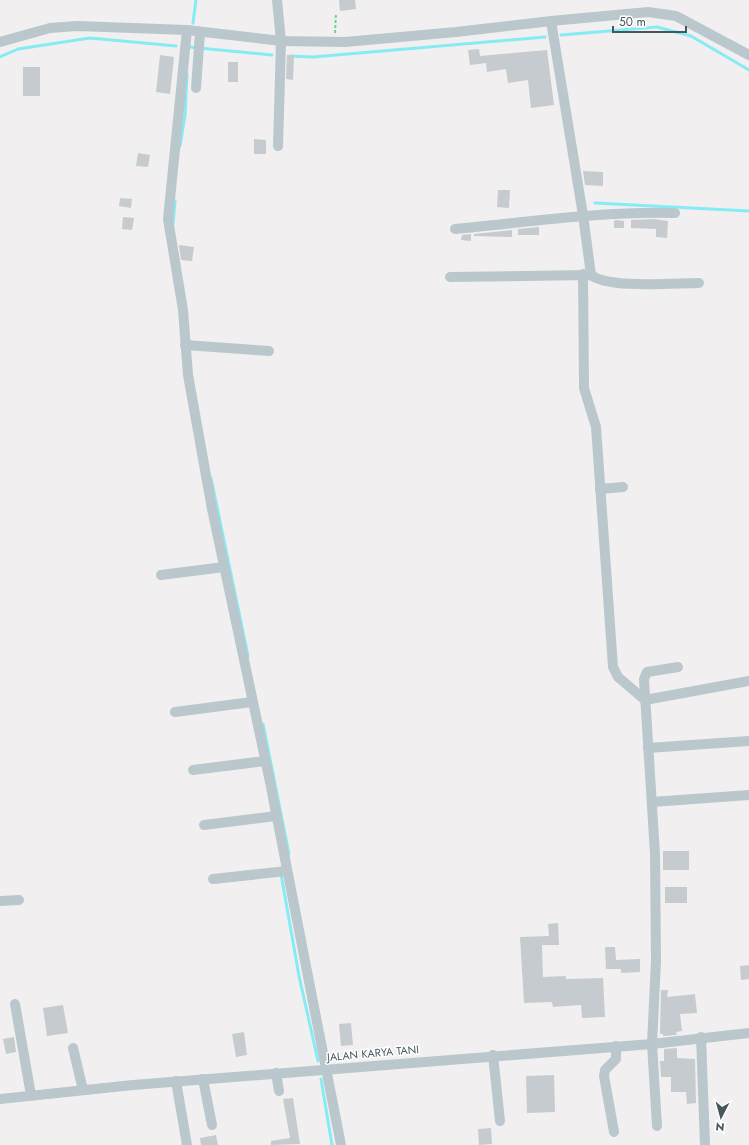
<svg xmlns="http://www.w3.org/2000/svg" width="749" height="1145" viewBox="0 0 749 1145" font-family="Jost,sans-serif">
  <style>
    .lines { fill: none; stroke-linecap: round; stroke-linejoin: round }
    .stream { stroke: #85ecf3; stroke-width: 3 }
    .building { fill: #c6cbcf }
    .path { stroke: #70d394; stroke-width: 2; stroke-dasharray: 3 2; stroke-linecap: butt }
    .minor { stroke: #bac7cd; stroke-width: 10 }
    .labels { text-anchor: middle; stroke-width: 3; stroke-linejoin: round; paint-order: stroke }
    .street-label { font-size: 11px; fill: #46565e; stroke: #fff }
  </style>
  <rect width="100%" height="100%" fill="#f2eff0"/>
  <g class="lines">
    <g class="stream">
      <path d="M 193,23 L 196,0"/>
      <path d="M 561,35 L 657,27 L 691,36 L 749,70"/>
      <path d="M 189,47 L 272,55"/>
      <path d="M 290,56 L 313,57 L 545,37"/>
      <path d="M 0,57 L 18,49 L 90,38 L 176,46"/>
      <path d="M 180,146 L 185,115 L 187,74"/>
      <path d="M 595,203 L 749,211"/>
      <path d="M 173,224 L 175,201"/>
      <path d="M 211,478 L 248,656"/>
      <path d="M 263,724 L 289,854"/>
      <path d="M 281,874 L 299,976 L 318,1061"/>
      <path d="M 321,1079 L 332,1145"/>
    </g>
  </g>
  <g class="building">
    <path d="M 339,0 L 355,0 L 356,9 L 340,11 Z"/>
    <path d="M 479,49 L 480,56 L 547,50 L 554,105 L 531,108 L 528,80 L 508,83 L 506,69 L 487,72 L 486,63 L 470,65 L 468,50 Z"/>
    <path d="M 160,55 L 174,57 L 170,94 L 156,92 Z"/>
    <path d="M 287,55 L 294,55 L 293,80 L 286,79 Z"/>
    <rect x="228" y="62" width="10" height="20"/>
    <rect x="23" y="67" width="17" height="29"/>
    <path d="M 254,139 L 266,140 L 266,154 L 254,154 Z"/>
    <path d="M 138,153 L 150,155 L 148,167 L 136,166 Z"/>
    <path d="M 583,171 L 603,172 L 603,186 L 585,185 Z"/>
    <path d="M 498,190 L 510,190 L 509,208 L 497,207 Z"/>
    <path d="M 120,198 L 132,199 L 131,208 L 119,206 Z"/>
    <path d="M 123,217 L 134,218 L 132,230 L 122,229 Z"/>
    <path d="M 654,219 L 668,221 L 667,238 L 656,237 L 656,229 L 631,228 L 631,220 Z"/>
    <path d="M 616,220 L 624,221 L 624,228 L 614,228 L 614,221 Z"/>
    <path d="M 539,227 L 539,235 L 518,235 L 518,229 Z"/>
    <path d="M 512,230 L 512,237 L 474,236 L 474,234 Z"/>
    <path d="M 471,234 L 471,241 L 461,240 L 462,235 Z"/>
    <path d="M 179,245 L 194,247 L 192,261 L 181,260 Z"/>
    <rect x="663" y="851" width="26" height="19"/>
    <rect x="665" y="887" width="22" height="16"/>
    <path d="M 558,923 L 559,945 L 542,945 L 543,977 L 566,976 L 566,979 L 603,978 L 605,1017 L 582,1018 L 581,1005 L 553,1007 L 552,1002 L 524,1003 L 520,937 L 549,936 L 548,924 Z"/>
    <path d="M 605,947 L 615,947 L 616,960 L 640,959 L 640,972 L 621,973 L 621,969 L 606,969 Z"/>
    <path d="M 749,965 L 749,979 L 741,980 L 740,966 Z"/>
    <path d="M 661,990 L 668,990 L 667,997 L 695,994 L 697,1013 L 680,1014 L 682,1031 L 676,1032 L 677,1035 L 663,1036 L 663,1034 L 660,1034 Z"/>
    <path d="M 63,1005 L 68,1033 L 47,1036 L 43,1008 Z"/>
    <path d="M 351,1023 L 353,1045 L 341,1046 L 339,1024 Z"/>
    <path d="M 244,1032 L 247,1055 L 236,1057 L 232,1034 Z"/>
    <path d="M 14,1037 L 16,1052 L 6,1054 L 3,1039 Z"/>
    <path d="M 677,1048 L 677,1058 L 695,1059 L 696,1103 L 687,1104 L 686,1092 L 671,1092 L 671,1077 L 661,1077 L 660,1061 L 664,1061 L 664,1049 Z"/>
    <path d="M 554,1075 L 555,1112 L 527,1113 L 526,1076 Z"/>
    <path d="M 293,1098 L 300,1144 L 271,1145 L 271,1141 L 290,1138 L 283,1099 Z"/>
    <path d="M 491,1128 L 492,1144 L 479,1145 L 478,1129 Z"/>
    <path d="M 216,1135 L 218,1145 L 201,1145 L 200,1138 Z"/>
  </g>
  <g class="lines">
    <path class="path" d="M 335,33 L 336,13"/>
    <g class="minor">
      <path d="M 277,0 L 281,41 L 278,146"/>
      <path d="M 551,21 L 583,215 L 591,275"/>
      <path d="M 187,30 L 168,219 L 183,310 L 188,375 L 212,509 L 270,782 L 341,1145"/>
      <path d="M 0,42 L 50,28 L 77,26 L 187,30 L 281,41 L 345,42 L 456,32 L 551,21 L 648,12 L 676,16 L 749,55"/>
      <path d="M 196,88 L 200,32"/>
      <path d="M 455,229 C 529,222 601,211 675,213"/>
      <path d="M 583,274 L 584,388 L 596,427 L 613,667 L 618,677 L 645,700 L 749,681"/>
      <path d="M 450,277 L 591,275 C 609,289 674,283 699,283"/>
      <path d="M 185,345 L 269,351"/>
      <path d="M 600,489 L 623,487"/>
      <path d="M 161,575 L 224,567"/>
      <path d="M 175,712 L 252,702"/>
      <path d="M 648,748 L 749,741"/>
      <path d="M 193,770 L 265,761"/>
      <path d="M 652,802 L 749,795"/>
      <path d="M 204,825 L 276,816"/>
      <path d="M 213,879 L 287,871"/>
      <path d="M 0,901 L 19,900"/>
      <path d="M 15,1004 L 31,1095"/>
      <path d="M 701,1037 L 705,1145"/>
      <path d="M 73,1048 L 83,1090"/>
      <path d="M 493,1055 L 500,1121"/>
      <path d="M 276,1073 L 279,1091"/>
      <path d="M 203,1079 L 212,1125"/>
      <path d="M 176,1081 L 187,1145"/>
      <path d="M 0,1099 L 133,1085 L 652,1044 L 749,1033"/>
      <path d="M 657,1126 L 652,1044 L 656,961 L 655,854 L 644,679 L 647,672 L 678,667"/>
      <path d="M 614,1132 L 604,1076 L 605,1070 L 616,1059 L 616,1046"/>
    </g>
  </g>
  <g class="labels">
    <g class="street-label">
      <text transform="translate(373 1053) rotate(-5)" y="4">JALAN KARYA TANI</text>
    </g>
  </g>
  <g transform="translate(721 1117) rotate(186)" stroke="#ffffff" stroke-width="3" paint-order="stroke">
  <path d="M0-3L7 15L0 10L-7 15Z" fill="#46565e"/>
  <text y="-6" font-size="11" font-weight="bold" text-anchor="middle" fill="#46565e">N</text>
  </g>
  <path d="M613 26v6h73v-6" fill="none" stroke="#46565e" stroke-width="2"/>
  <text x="619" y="26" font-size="12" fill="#46565e" stroke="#ffffff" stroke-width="3" paint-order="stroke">50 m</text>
</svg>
